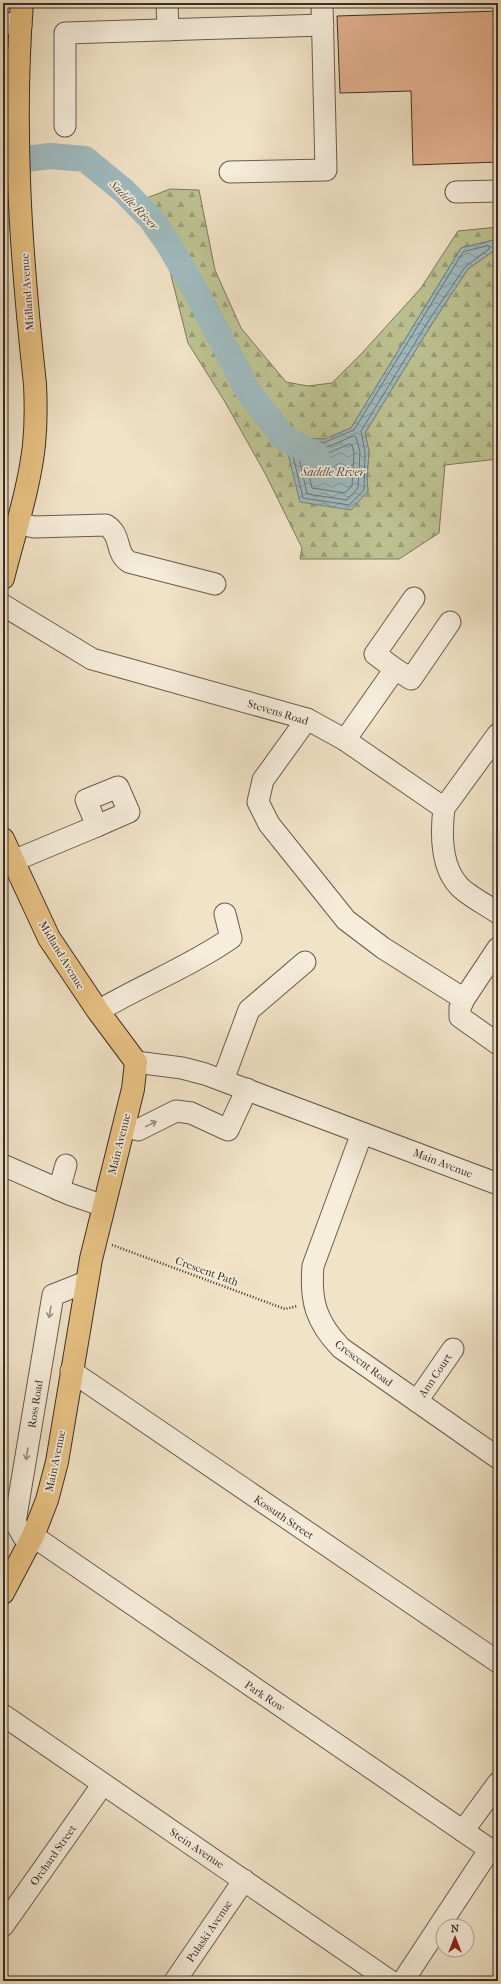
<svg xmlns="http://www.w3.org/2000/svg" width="501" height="1984" viewBox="0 0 501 1984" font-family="'IM FELL French Canon',serif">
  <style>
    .forest { fill: url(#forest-firs); stroke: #7c785e }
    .water { fill: url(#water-waves); stroke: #778383 }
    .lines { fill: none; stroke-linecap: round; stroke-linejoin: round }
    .shore { stroke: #6d7474; stroke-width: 1 }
    .river { stroke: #9fbbbf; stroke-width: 26 }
    .building { fill: #e5b391; stroke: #3b2e28 }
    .minor-casing { stroke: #685b50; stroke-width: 23 }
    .major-casing { stroke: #3b2e28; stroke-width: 24 }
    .path { stroke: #3b2e28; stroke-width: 2.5; stroke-dasharray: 1 2; stroke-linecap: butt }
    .minor { stroke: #f6eddb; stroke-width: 21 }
    .major { stroke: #e8c284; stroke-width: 22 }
    .oneway { stroke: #988e82 }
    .labels { text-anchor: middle; stroke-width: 3.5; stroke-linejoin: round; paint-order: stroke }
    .street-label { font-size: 11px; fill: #3b2e28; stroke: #f6eddb }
    .water-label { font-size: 12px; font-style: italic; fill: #54514e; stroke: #f6eddb }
  </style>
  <defs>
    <pattern id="forest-firs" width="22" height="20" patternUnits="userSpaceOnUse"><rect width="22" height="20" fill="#bdc393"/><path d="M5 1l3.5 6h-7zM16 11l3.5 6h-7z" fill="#9b9f78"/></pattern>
    <pattern id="water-waves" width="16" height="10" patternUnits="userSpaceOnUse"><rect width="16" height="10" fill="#9fbbbf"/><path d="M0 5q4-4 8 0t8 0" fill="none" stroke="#83989b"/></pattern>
  </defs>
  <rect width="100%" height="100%" fill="#f1e3c7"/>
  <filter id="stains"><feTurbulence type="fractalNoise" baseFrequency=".005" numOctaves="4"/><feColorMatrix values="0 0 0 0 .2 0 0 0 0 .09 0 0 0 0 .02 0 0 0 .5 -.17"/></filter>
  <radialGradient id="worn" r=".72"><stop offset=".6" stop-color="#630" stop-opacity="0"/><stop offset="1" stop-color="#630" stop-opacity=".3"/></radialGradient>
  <path class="forest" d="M 170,189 L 199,190 L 215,270 L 241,328 L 286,382 L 308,386 L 332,383 L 363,352 L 421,288 L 458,231 L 498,227 L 498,239 L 461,248 L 351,428 L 325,439 L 284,438 L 368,491 L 367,477 L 369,451 L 365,433 L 433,322 L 468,269 L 492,252 L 498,252 L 498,459 L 445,465 L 439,533 L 399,559 L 300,559 L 302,548 L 266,475 L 225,402 L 188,343 L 168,263 L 160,244 L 126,206 Z"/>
  <path class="water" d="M 498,239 L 498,252 L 492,252 L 468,269 L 433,322 L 365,433 L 369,451 L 367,477 L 368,491 L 351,510 L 300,502 L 284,438 L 325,439 L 351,428 L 461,248 Z"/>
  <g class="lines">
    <g class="shore">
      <path d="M 487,246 L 490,247 L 489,249 L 465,267 L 429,320 L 361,431 L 365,452 L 364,490 L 349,505 L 303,498 L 290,443 L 325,442 L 354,430 L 463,252 Z"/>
      <path d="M 354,436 L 356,437 L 360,452 L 358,488 L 347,500 L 307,494 L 297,448 L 327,447 Z"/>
      <path d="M 350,444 L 352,445 L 354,453 L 352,486 L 345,493 L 312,488 L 304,454 L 328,453 Z"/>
    </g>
    <path class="river" d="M 3,162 L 50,156 L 85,159 L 124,191 L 151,219 L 168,243 L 198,295 L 248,391 L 284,438 L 316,455"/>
  </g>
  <path class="building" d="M 498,11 L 498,162 L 413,165 L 411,91 L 340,93 L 337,16 Z"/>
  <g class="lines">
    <g class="minor-casing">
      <g id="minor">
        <path d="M 167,3 L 168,30"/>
        <path d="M 3,23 L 21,25"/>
        <path d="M 3,59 L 19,63"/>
        <path d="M 65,126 L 65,33 L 323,25"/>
        <path d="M 230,172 L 326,170 L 322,3"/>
        <path d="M 456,192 L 498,191"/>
        <path d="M 17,523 L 34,527 L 106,525 C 123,536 114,552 129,562 L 215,584"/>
        <path d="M 3,605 L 92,659 L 307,719 L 345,740 L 444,808 C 441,833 441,867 459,886 C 468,896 487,905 498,913"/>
        <path d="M 395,669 L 375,654 L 414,598"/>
        <path d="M 307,719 L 263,780 L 258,802 L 269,824 L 346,920 L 383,948 L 464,999"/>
        <path d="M 345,740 L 395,669 L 411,679 L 450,622"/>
        <path d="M 118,787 L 129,812 L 97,826 L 86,800 Z"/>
        <path d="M 444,808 L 498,734"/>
        <path d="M 13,861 L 97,826"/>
        <path d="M 498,948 L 464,999 L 460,1008 L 460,1017 L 498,1044"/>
        <path d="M 98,1011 C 142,985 189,967 231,938 L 225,914"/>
        <path d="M 136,1062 L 182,1068 L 205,1074 L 498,1184"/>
        <path d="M 223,1080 L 249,1010 L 305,962"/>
        <path d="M 124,1126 L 138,1130 L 176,1111 L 191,1113 L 228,1130 L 247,1089"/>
        <path d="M 362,1133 L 313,1266 C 310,1301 316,1322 341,1348 L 498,1458"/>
        <path d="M 3,1165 L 69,1194 L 104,1206"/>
        <path d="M 59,1190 L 66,1165"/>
        <path d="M 71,1371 L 498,1662"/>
        <path d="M 417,1401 L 453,1349"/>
        <path d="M 33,1536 L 498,1855"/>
        <path d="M 29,1546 L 15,1522 L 53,1295 L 86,1282"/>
        <path d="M 3,1715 L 390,1981"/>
        <path d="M 463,1831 L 498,1783"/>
        <path d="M 3,1926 L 103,1784"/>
        <path d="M 175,1981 L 244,1880"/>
        <path d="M 403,1981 L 490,1849"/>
      </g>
    </g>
    <g class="major-casing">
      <g id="major">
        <path d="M 3,578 C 14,534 29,490 34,445 C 36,425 36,404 35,384 C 21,257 12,130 22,3"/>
        <path d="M 3,839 L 49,938 L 98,1011 L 136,1062 L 133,1089 L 91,1259 L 57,1462 L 47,1500 L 33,1536 L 3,1593"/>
      </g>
    </g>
    <path class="path" d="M 112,1245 L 285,1309 L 297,1306"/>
    <use href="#minor" class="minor"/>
    <use href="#major" class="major"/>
  </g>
  <defs><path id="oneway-shaft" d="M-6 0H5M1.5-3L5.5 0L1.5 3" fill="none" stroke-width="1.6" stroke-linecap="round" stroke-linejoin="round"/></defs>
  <g class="oneway">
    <use href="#oneway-shaft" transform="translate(151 1124) rotate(-26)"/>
    <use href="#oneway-shaft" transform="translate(50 1312) rotate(99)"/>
    <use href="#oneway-shaft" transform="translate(27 1454) rotate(99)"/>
  </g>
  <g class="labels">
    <g class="street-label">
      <text transform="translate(27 292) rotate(-94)" y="4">Midland Avenue</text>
      <text transform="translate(278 712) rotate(17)" y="4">Stevens Road</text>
      <text transform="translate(62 955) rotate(59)" y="4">Midland Avenue</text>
      <text transform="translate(119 1144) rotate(-76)" y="4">Main Avenue</text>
      <text transform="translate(443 1163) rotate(21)" y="4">Main Avenue</text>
      <text transform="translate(207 1271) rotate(20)" y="4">Crescent Path</text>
      <text transform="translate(364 1363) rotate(37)" y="4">Crescent Road</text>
      <text transform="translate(435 1375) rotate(-56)" y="4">Ann Court</text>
      <text transform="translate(35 1404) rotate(-81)" y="4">Ross Road</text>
      <text transform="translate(55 1461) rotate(-78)" y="4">Main Avenue</text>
      <text transform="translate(284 1517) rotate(34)" y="4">Kossuth Street</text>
      <text transform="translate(265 1696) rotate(34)" y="4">Park Row</text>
      <text transform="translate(197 1848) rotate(34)" y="4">Stein Avenue</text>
      <text transform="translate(53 1855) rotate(-55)" y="4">Orchard Street</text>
      <text transform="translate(209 1931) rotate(-56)" y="4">Pulaski Avenue</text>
    </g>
    <g class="water-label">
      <text transform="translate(134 205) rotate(46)" y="4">Saddle River</text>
      <text x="333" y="476">Saddle River</text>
    </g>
  </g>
  <rect width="501" height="1984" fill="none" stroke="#f1e3c7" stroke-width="16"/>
  <rect x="4" y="4" width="493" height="1976" fill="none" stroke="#3b2e28" stroke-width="2"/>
  <rect x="8" y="8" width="485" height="1968" fill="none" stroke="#3b2e28"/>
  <g transform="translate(455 1938)"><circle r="19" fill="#f6eddb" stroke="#aba193"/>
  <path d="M0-3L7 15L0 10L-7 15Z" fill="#8f2418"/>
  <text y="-6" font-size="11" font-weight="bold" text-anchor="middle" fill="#3b2e28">N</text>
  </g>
  <rect width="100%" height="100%" filter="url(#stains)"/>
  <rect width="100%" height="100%" fill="url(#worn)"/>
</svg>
